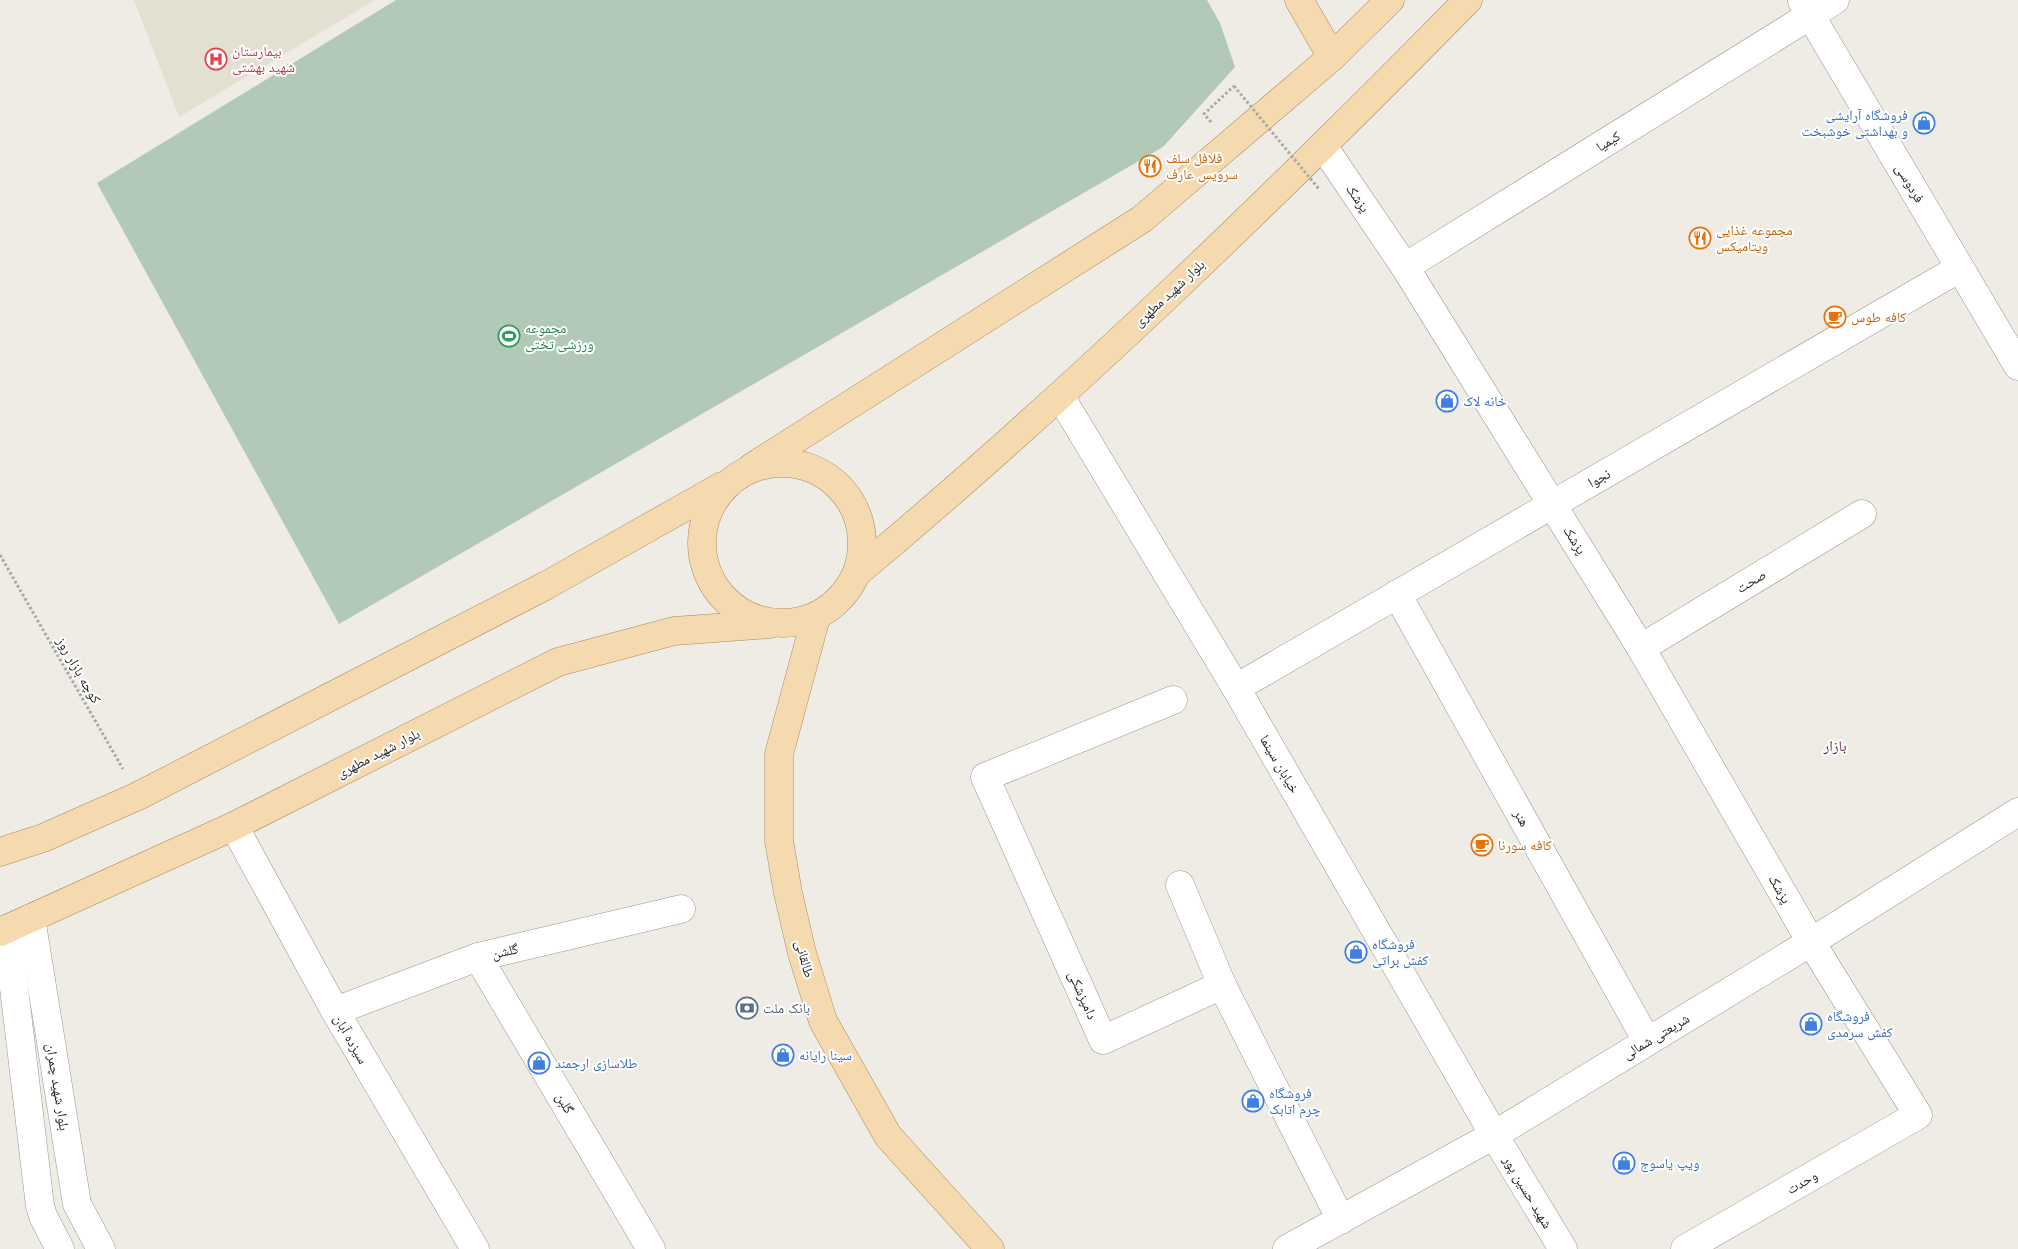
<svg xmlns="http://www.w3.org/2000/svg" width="2018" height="1249" viewBox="0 0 2018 1249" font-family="'PT Sans','Noto Naskh Arabic',sans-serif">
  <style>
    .built { fill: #e3e0d2 }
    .pitch { fill: #b1c9b6 }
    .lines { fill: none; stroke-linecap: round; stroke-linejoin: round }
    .minor-casing { stroke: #989790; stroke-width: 29 }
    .major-casing { stroke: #a88a5c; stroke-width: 29 }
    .path { stroke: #a8a7a1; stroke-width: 3; stroke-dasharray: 2.5 2.5; stroke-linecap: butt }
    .minor { stroke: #fff; stroke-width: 28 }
    .major { stroke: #f5dab0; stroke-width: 28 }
    .path-bridge { stroke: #a8a7a1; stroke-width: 3; stroke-dasharray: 2.5 2.5; stroke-linecap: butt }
    .labels { text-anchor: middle; stroke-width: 4; stroke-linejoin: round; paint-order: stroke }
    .health-label { font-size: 14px; fill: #be3a42; stroke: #fff; text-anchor: start }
    .shop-label { font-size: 14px; fill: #366cbe; stroke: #fff; text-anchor: start }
    .street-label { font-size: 14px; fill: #252522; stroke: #fff }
    .food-label { font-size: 14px; fill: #c56008; stroke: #fff; text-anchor: start }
    .leisure-label { font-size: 14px; fill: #27864d; stroke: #fff; text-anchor: start }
    .service-label { font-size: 14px; fill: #4e5e75; stroke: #fff; text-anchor: start }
    .neighbourhood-label { font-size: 15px; fill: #631f36; stroke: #fff }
  </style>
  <rect width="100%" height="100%" fill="#eeece5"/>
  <path class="built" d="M 134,0 L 375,0 L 179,117 Z"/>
  <path class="pitch" d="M 396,0 L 1207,0 L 1220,23 L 1235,67 L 1163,147 L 339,624 L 97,183 Z"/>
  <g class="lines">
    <g class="minor-casing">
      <g id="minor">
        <path d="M 1802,1 L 2018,366"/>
        <path d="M 1323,146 L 1405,267 L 1641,648 L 1811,942 L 1918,1115 L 1685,1249"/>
        <path d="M 1405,267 L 1835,0"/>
        <path d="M 1060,396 L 1236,688 L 1494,1135 L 1563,1249"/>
        <path d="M 1397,594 L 1647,1041"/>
        <path d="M 1641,648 L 1862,514"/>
        <path d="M 1236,688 L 1960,268"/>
        <path d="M 1173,700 L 985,777 L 1103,1040 L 1222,985 L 1341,1220"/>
        <path d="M 234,826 L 335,1011 L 475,1249"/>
        <path d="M 1180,885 L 1222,985"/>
        <path d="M 31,918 L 77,1204 L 101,1249"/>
        <path d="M 7,929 L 40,1206 L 43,1216 L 60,1249"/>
        <path d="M 478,957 L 651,1249"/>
        <path d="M 335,1011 L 478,957 L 681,909"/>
        <path d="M 1287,1249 L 1494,1135 L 1811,942 L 2018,812"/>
      </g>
    </g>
    <g class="major-casing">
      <g id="major">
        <path d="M 1299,0 L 1332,57"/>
        <circle cx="782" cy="543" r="80"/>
        <path d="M 752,467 L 1142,219 L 1332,57 L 1390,0"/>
        <path d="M 858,572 C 1072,393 1272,199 1468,0"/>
        <path d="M 816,617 L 779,754 L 779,841 L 788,893 L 802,953 L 823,1021 L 888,1136 L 990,1249"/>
        <path d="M 0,852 L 43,838 L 138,796 L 547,585 L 722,486"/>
        <path d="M 0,932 L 234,826 L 558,662 L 674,631 L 770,624"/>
      </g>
    </g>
    <g class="path">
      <path d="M 1211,122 L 1204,114 L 1234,86"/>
      <path d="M 0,555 L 123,769"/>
    </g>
    <use href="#minor" class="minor"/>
    <use href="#major" class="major"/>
    <path class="path-bridge" d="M 1234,86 L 1319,189"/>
  </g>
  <defs>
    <g id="hospital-ring" transform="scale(1.125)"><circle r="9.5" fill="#fff" stroke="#e0444e" stroke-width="1.5"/><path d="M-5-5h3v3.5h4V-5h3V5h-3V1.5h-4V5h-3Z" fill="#e0444e"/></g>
    <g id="shop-ring" transform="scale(1.125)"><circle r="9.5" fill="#fff" stroke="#3f7fe0" stroke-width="1.5"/><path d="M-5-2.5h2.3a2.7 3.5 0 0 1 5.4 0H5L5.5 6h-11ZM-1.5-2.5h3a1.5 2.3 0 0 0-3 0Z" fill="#3f7fe0"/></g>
    <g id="restaurant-ring" transform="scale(1.125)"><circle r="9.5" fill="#fff" stroke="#e8710a" stroke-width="1.5"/><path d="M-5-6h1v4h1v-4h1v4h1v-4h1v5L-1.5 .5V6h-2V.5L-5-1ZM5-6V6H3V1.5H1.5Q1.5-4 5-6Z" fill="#e8710a"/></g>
    <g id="cafe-ring" transform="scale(1.125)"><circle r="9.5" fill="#fff" stroke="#e8710a" stroke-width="1.5"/><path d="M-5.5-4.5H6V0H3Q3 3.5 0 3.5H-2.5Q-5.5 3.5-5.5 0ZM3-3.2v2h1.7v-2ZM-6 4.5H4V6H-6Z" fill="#e8710a"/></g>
    <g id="stadium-ring" transform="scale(1.125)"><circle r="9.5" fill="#fff" stroke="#2e9e5b" stroke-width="1.5"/><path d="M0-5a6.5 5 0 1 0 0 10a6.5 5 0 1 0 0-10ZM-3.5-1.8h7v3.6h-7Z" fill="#2e9e5b"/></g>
    <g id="bank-ring" transform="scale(1.125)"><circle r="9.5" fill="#fff" stroke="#5c6f8a" stroke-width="1.5"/><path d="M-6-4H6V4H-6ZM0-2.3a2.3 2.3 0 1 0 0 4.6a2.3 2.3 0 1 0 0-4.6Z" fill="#5c6f8a"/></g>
  </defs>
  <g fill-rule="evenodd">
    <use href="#hospital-ring" x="216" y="59"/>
    <use href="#shop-ring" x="1924" y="123"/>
    <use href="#restaurant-ring" x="1150" y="166"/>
    <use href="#restaurant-ring" x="1700" y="238"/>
    <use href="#cafe-ring" x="1835" y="317"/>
    <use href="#stadium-ring" x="509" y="336"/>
    <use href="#shop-ring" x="1447" y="401"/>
    <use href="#cafe-ring" x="1482" y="845"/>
    <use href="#shop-ring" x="1356" y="952"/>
    <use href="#bank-ring" x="747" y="1008"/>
    <use href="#shop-ring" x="1811" y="1024"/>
    <use href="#shop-ring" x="783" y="1055"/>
    <use href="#shop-ring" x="539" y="1063"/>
    <use href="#shop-ring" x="1253" y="1101"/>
    <use href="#shop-ring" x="1624" y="1163"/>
  </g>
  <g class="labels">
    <g class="health-label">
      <text x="232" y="56">بیمارستان<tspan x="232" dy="16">شهید بهشتی</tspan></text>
    </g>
    <g class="shop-label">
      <text x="1908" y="120" text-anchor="end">فروشگاه آرایشی<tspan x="1908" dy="16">و بهداشتی خوشبخت</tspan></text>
      <text x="1463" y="406">خانه لاک</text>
      <text x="1372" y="949">فروشگاه<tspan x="1372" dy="16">کفش براتی</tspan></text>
      <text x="1827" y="1021">فروشگاه<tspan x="1827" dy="16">کفش سرمدی</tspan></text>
      <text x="799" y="1060">سینا رایانه</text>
      <text x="555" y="1068">طلاسازی ارجمند</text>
      <text x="1269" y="1098">فروشگاه<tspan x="1269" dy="16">چرم اتابک</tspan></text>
      <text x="1640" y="1168">ویپ یاسوج</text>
    </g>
    <g class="street-label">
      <text transform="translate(1608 141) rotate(-32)" y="5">کیمیا</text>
      <text transform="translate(1910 183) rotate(59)" y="5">فردوسی</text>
      <text transform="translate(1358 198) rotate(56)" y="5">پزشک</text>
      <text transform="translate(1169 293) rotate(-43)" y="5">بلوار شهید مطهری</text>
      <text transform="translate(1599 478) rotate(-30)" y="5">نجوا</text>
      <text transform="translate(1575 540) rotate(58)" y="5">پزشک</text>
      <text transform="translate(1751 581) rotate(-31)" y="5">صحت</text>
      <text transform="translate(79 670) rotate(60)" y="5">کوچه بازار روز</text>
      <text transform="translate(378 753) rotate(-27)" y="5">بلوار شهید مطهری</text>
      <text transform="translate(1280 764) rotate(60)" y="5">خیابان سینما</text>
      <text transform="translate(1522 818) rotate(61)" y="5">هنر</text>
      <text transform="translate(1780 889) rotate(60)" y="5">پزشک</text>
      <text transform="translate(505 951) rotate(-13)" y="5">گلشن</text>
      <text transform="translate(805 959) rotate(75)" y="5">طالقانی</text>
      <text transform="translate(1083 995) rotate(66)" y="5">دامپزشکی</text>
      <text transform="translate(1656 1036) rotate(-31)" y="5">شریعتی شمالی</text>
      <text transform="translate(351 1039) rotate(60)" y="5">سیزده آبان</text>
      <text transform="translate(58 1087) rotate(81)" y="5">بلوار شهید چمران</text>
      <text transform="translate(565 1103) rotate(59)" y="5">گلبن</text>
      <text transform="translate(1802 1182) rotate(-30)" y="5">وحدت</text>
      <text transform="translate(1528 1192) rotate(59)" y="5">شهید حسین پور</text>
    </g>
    <g class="food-label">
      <text x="1166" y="163">فلافل سلف<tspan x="1166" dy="16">سرویس عارف</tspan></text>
      <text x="1716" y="235">مجموعه غذایی<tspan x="1716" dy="16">ویتامیکس</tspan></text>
      <text x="1851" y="322">کافه طوس</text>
      <text x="1498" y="850">کافه سورنا</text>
    </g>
    <g class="leisure-label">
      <text x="525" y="333">مجموعه<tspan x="525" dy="16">ورزشی تختی</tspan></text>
    </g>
    <g class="service-label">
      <text x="763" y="1013">بانک ملت</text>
    </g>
    <g class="neighbourhood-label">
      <text x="1835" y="751">بازار</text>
    </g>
  </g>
</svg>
